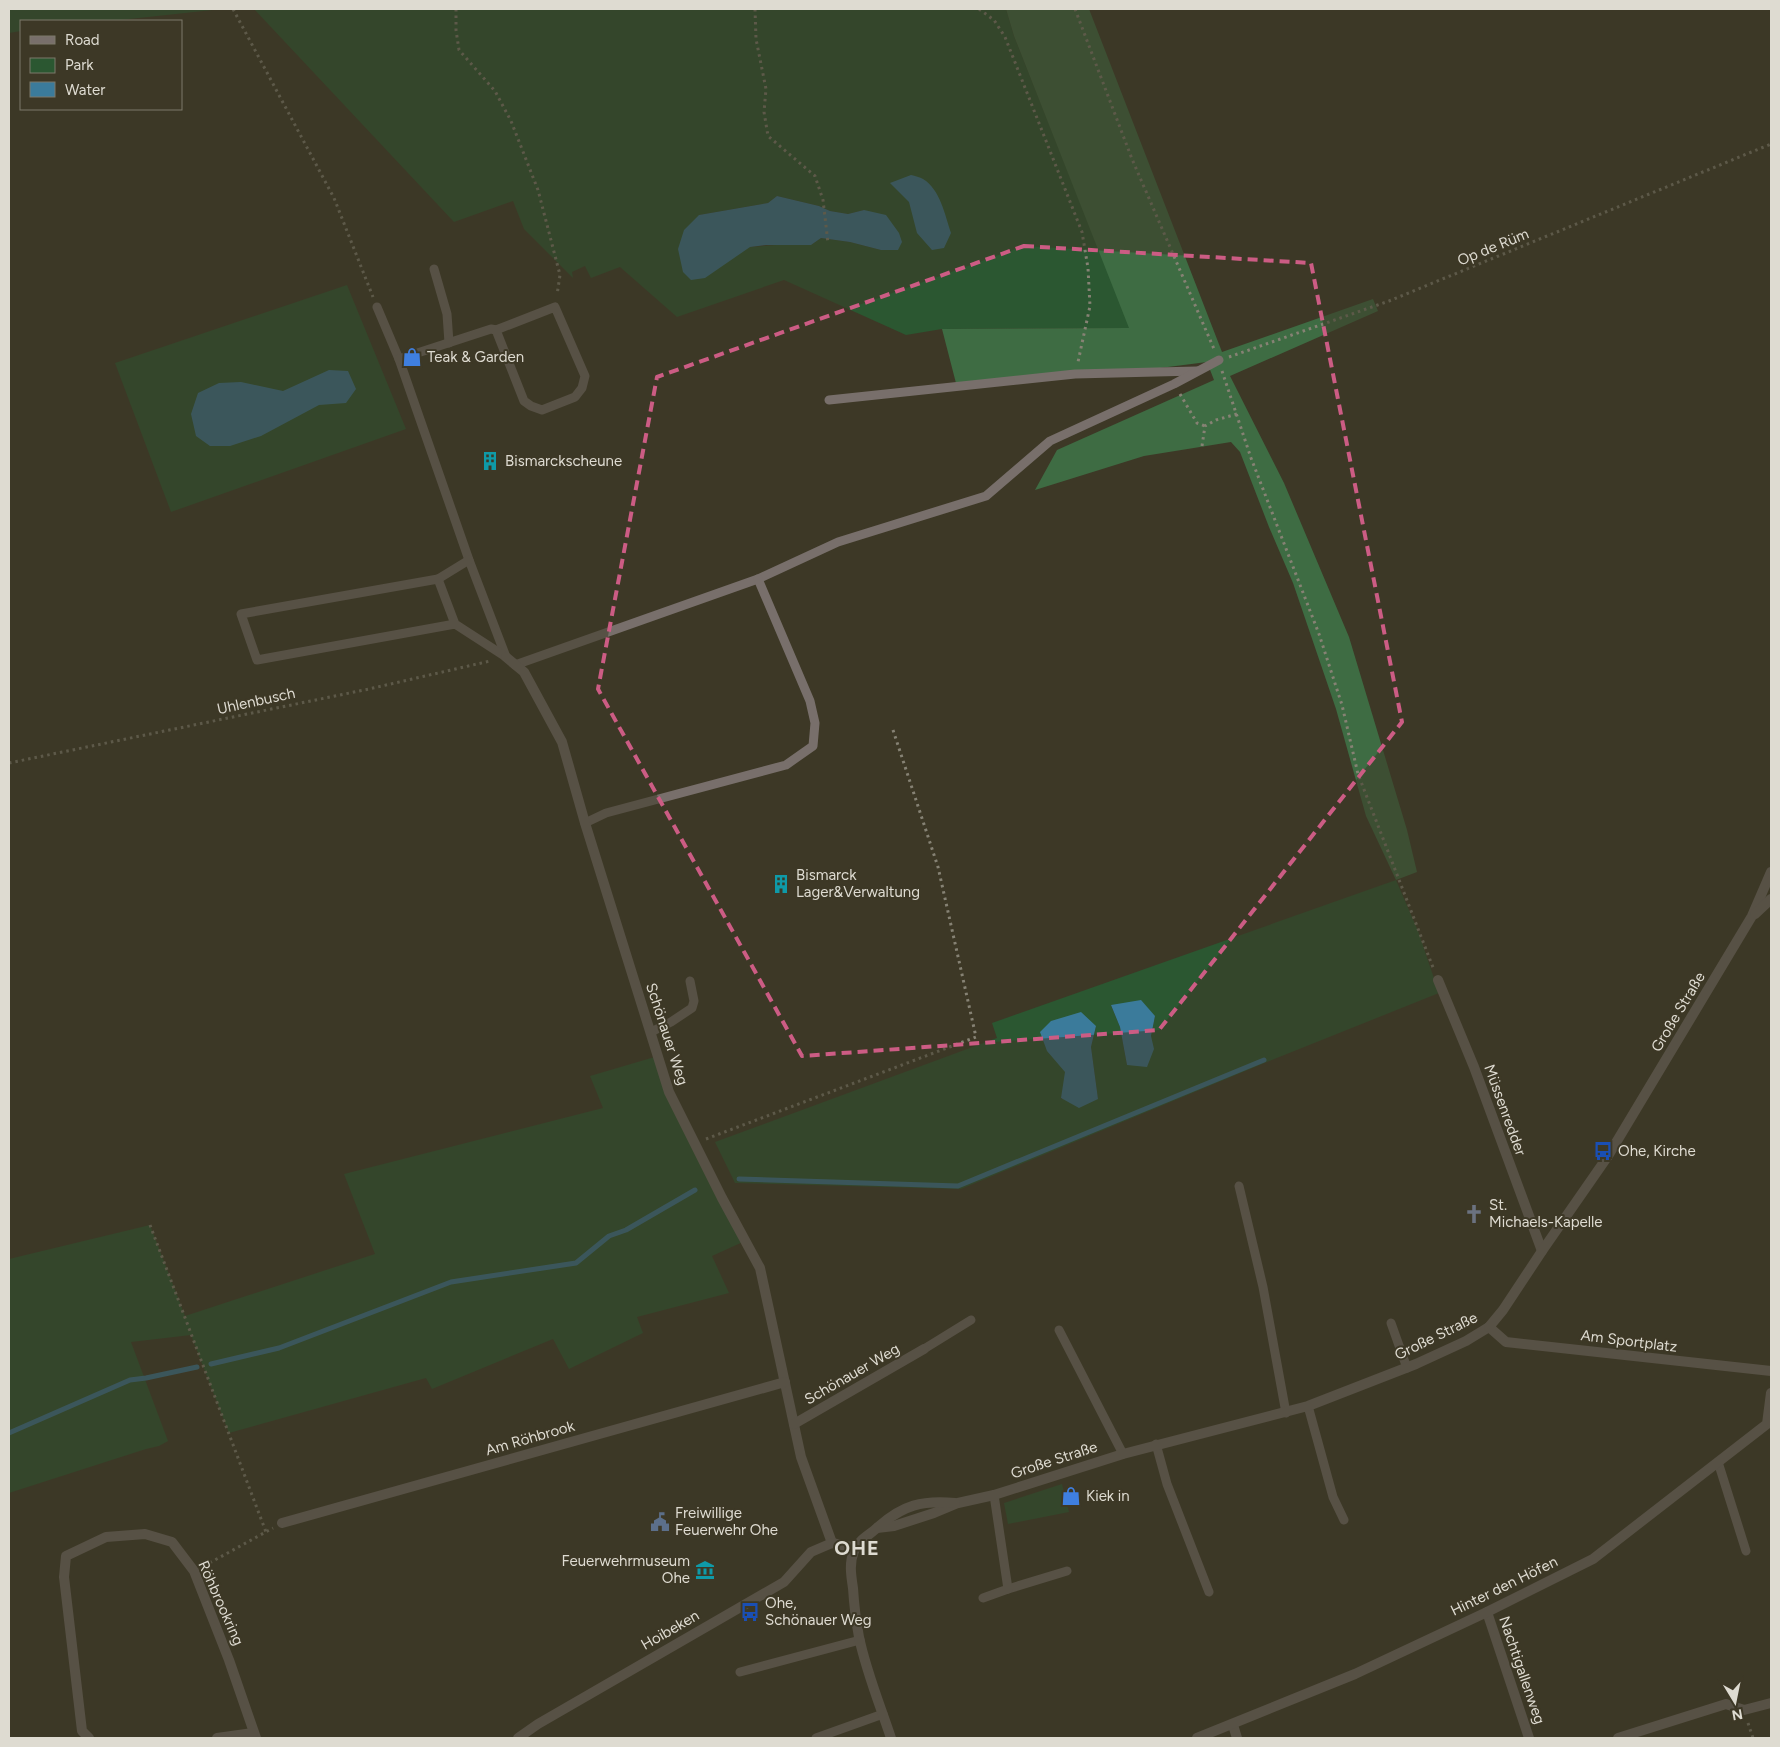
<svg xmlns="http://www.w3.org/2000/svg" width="1780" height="1747" viewBox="0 0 1780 1747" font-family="Figtree,sans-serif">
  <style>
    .green { fill: #2b5731; fill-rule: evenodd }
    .forest { fill: #3e6c43 }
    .water { fill: #3b7b9b }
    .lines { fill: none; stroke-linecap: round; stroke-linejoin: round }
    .stream { stroke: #3b7b9b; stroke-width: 5 }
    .path { stroke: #868274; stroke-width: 3; stroke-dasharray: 2.5 4; stroke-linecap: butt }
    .service { stroke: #786f6b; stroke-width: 9 }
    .minor { stroke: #786f6b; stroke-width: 10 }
    .tertiary { stroke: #786f6b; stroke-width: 10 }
    .marked { fill: none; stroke: #cc5c84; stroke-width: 4; stroke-dasharray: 10 6; stroke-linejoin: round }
    .labels { text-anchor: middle; stroke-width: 4; stroke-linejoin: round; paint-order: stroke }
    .street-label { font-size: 15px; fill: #dedbd1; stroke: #3d3826 }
    .poi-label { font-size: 15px; fill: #dedbd1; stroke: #3d3826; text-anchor: start }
    .district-label { font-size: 20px; font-weight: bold; letter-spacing: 1px; fill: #dedbd1; stroke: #3d3826 }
  </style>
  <rect width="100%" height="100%" fill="#3d3826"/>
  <g class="green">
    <path d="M 9,9 L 222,9 L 111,21 L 21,21 L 21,31 L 9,33 Z"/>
    <path d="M 254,9 L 1006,9 L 1014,36 L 1130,328 L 942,329 L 906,335 L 784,280 L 677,317 L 620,267 L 591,278 L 585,266 L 572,272 L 573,278 L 524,229 L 513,201 L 454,222 ZM 777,196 L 819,206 L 830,211 L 848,214 L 864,210 L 898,250 L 881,250 L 850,242 L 821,238 L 811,245 L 789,244 L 750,247 L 699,215 L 768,203 Z"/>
    <path d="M 347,285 L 406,429 L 171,512 L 115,363 Z"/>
    <path d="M 1396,880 L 1418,931 L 1439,993 L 1267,1062 L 961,1189 L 735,1183 L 715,1142 L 997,1038 L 992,1023 ZM 1111,1005 L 1155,1016 L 1151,1036 L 1127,1065 L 1120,1027 ZM 1096,1026 L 1091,1047 L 1098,1099 L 1061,1099 L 1066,1072 Z"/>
    <path d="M 658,1056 L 669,1092 L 745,1241 L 712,1256 L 729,1293 L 637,1317 L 643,1333 L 569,1369 L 553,1339 L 432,1389 L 426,1378 L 229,1433 L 191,1335 L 131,1342 L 168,1441 L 159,1446 L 146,1449 L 9,1493 L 9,1259 L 150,1225 L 185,1316 L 375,1254 L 344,1174 L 603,1108 L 590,1076 Z"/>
    <path d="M 1062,1484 L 1069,1512 L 1008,1524 L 1004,1503 Z"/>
  </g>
  <path class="forest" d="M 1006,9 L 1089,9 L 1222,352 L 1373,299 L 1378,311 L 1230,376 L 1284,483 L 1349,637 L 1407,830 L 1417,872 L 1396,880 L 1366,816 L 1336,709 L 1293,583 L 1269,527 L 1240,452 L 1231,442 L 1144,456 L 1035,490 L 1057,450 L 1214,380 L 1207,362 L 1121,373 L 957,387 L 942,329 L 1129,328 L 1014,36 Z"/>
  <g class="water">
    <path d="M 911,175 C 915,176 920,177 923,179 C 940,189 945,215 951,233 L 944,248 L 932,250 L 917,233 L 909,202 L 890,183 Z"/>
    <path d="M 777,196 L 819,206 L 830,211 L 848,214 L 864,210 L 886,215 L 899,233 L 902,242 L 898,250 L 881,250 L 850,242 L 821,238 L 811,245 L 766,245 L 750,247 L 705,278 L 691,280 L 683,272 L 678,249 L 684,230 L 699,215 L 768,203 Z"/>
    <path d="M 329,370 L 348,371 L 356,389 L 346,403 L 319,405 L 261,436 L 230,446 L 210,446 L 196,436 L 191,414 L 198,393 L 219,383 L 241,382 L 283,391 Z"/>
    <path d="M 1141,1000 L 1155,1016 L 1151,1036 L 1154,1049 L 1147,1067 L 1127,1065 L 1120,1027 L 1111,1005 Z"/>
    <path d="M 1081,1012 L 1096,1026 L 1091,1047 L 1098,1099 L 1079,1108 L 1061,1098 L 1065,1072 L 1047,1051 L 1040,1032 L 1051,1021 Z"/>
  </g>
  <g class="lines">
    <g class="stream">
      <path d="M 739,1179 L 958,1186 L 1264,1060"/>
      <path d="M 211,1364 L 279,1348 L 451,1282 L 576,1263 L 609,1236 L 626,1230 L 695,1190"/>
      <path d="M 9,1433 L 130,1380 L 146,1378 L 197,1367"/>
    </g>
    <g class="path">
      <path d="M 233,9 L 334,198 L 373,297"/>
      <path d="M 456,9 L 456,30 L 459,50 L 495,91 L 511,121 L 538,190 L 560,275 L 557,295"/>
      <path d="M 755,9 L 756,39 L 766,89 L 764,112 L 768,136 L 815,176 L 823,200 L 828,243"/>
      <path d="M 979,9 L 994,20 L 1005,37 L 1082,232 L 1088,268 L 1090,306 L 1078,362"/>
      <path d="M 1075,9 L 1132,159 L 1214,349"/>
      <path d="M 1229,357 L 1389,301 L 1771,144"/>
      <path d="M 1222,371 L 1251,458 L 1319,634 L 1342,705 L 1358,774 L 1434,970"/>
      <path d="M 1180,394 L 1197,423 L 1205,426"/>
      <path d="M 1202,446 L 1205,426 L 1216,420 L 1237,414"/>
      <path d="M 9,763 L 369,689 L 490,661"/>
      <path d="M 706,1139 L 976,1037 L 938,867 L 892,727"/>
      <path d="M 150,1225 L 266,1532"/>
      <path d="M 204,1566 L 273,1528"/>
      <path d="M 1748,1723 L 1753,1738"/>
    </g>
    <g class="service">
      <path d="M 434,269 L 447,314 L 449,343"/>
      <path d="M 377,307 L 399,359 L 469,560 L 506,657"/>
      <path d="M 399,359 L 491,329 L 496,330 L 524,401 L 531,406 L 542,410 L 575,397 L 582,388 L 585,376 L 555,307 L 496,330"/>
      <path d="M 829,400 L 1075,374 L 1197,371"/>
      <path d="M 438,579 L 469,560"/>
      <path d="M 455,624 L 438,579 L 241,614 L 257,660 L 455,624 L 506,657"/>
      <path d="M 515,665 L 758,579 L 838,542 L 986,496 L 1050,441 L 1174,384 L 1219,360"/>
      <path d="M 585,823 L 606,813 L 786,765 L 813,746 L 815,723 L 810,701 L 758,579"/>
      <path d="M 651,1032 L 671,1022 L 692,1008 L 694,1001 L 690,981"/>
      <path d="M 1239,1186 L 1263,1287 L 1286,1413"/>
      <path d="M 1391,1323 L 1407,1368"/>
      <path d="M 1059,1330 L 1123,1454"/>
      <path d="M 924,1349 L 971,1320"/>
      <path d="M 1308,1406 L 1333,1497 L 1344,1520"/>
      <path d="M 1156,1444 L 1167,1484 L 1209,1592"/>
      <path d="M 1718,1462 L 1746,1551"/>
      <path d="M 1008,1589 L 1067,1571"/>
      <path d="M 983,1598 L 1008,1589 L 994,1495"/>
      <path d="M 740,1672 L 860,1640"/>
      <path d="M 816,1738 L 883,1714"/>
    </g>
    <g class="minor">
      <path d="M 506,657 L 524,672 L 562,742 L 585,823 L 669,1092 L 722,1198 L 760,1268 L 801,1457 L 832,1543"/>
      <path d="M 1438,980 L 1474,1067 L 1542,1251"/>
      <path d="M 794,1424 L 924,1349"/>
      <path d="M 282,1523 L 785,1382"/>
      <path d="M 877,1528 L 894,1526 L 934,1513 L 958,1503 L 994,1495 L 1123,1454 L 1308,1406 L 1416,1364 L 1466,1341 L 1489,1327"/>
      <path d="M 832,1543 L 855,1548"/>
      <path d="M 1487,1612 L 1529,1738"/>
      <path d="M 1233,1725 L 1237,1738"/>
      <path d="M 89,1738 L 82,1731 L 64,1577 L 66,1556 L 106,1537 L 145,1534 L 172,1542 L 194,1571 L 229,1660 L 256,1738"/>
      <path d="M 217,1738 L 253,1733"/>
      <path d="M 518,1738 L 538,1724 L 784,1582 L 811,1552 L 832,1543"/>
      <path d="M 891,1738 C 880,1705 866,1671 859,1637 C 856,1621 854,1604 853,1588 C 851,1575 849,1563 854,1551 C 859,1539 870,1535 878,1527 C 903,1505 922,1500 955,1503"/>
      <path d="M 1197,1738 L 1355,1674 L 1487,1612 L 1593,1559 L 1767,1424 L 1771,1393"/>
      <path d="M 1618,1738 L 1726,1704 L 1744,1710 L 1771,1703"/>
    </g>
    <g class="tertiary">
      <path d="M 1771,872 L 1752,916 L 1608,1156 L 1542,1251 L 1503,1310 L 1489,1327 L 1506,1342 L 1771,1371"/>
      <path d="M 1755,914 L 1771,899"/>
    </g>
  </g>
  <path d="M0 0H1780V1747H0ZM 1024,246 L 1311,263 L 1402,722 L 1159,1030 L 802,1056 L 598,689 L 657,377 Z" fill="#3d3826" fill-opacity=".55" fill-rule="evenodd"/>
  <path class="marked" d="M 1024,246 L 1311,263 L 1402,722 L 1159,1030 L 802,1056 L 598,689 L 657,377 Z"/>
  <defs>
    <g id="shop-bare" transform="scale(1.5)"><path d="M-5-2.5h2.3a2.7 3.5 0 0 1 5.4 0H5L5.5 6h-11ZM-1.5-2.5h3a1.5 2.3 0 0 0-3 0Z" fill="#3f7fe0" stroke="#3d3826" stroke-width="2.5" paint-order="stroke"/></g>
    <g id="building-bare" transform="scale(1.5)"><path d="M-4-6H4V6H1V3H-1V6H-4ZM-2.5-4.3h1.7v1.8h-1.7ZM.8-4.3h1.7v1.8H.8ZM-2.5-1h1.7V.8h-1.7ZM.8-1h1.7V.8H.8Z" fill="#0f9aa8" stroke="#3d3826" stroke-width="2.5" paint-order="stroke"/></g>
    <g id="bus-bare" transform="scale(1.5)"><path d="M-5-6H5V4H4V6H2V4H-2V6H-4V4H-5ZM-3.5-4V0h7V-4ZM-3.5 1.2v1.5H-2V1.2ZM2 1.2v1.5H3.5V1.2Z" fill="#1a4fb4" stroke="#3d3826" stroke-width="2.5" paint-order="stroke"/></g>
    <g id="church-bare" transform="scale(1.5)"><path d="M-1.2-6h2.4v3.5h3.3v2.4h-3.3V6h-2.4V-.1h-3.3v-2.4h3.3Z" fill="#6b7280" stroke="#3d3826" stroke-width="2.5" paint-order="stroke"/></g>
    <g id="civic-bare" transform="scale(1.5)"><path d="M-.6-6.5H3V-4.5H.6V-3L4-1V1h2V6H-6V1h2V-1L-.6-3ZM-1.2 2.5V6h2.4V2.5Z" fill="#5c6f8a" stroke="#3d3826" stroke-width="2.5" paint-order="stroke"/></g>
    <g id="museum-bare" transform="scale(1.5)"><path d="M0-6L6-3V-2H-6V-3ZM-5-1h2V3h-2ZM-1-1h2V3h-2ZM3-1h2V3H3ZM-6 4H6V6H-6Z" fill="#0f9aa8" stroke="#3d3826" stroke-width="2.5" paint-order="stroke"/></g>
  </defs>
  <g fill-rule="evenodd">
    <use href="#shop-bare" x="412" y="357"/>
    <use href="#building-bare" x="490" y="461"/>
    <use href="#building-bare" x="781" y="884"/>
    <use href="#bus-bare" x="1603" y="1151"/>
    <use href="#church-bare" x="1474" y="1214"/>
    <use href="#shop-bare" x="1071" y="1496"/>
    <use href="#civic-bare" x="660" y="1522"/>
    <use href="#museum-bare" x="705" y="1570"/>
    <use href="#bus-bare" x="750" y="1612"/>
  </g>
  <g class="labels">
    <g class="street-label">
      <text transform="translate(1493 247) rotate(-22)" y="5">Op de Rüm</text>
      <text transform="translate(256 701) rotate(-12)" y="5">Uhlenbusch</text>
      <text transform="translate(1678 1012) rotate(-59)" y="5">Große Straße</text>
      <text transform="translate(667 1034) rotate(72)" y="5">Schönauer Weg</text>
      <text transform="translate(1505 1110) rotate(70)" y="5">Müssenredder</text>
      <text transform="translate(1436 1336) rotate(-26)" y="5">Große Straße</text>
      <text transform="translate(1629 1341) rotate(7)" y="5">Am Sportplatz</text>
      <text transform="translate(852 1374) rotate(-30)" y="5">Schönauer Weg</text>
      <text transform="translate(530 1438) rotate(-16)" y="5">Am Röhbrook</text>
      <text transform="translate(1054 1460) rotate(-18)" y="5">Große Straße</text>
      <text transform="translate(1504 1586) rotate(-26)" y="5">Hinter den Höfen</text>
      <text transform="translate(221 1603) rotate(66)" y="5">Röhbrookring</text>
      <text transform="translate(670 1630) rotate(-30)" y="5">Hoibeken</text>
      <text transform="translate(1522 1670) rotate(71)" y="5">Nachtigallenweg</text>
    </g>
    <g class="poi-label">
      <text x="427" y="362">Teak &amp; Garden</text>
      <text x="505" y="466">Bismarckscheune</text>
      <text x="796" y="880">Bismarck<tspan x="796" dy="17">Lager&amp;Verwaltung</tspan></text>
      <text x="1618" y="1156">Ohe, Kirche</text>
      <text x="1489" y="1210">St.<tspan x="1489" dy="17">Michaels-Kapelle</tspan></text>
      <text x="1086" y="1501">Kiek in</text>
      <text x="675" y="1518">Freiwillige<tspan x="675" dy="17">Feuerwehr Ohe</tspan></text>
      <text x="690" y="1566" text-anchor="end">Feuerwehrmuseum<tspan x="690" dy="17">Ohe</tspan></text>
      <text x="765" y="1608">Ohe,<tspan x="765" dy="17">Schönauer Weg</tspan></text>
    </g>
    <g class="district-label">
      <text x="857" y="1555">OHE</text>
    </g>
  </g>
  <rect width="1780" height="1747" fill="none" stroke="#dedbd1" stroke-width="20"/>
  <rect x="20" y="20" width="162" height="90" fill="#3d3826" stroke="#7d796a"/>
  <rect x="30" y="36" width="25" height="8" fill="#786f6b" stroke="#7d796a"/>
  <text x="65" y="45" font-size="15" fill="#dedbd1">Road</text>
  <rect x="30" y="58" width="25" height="15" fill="#2b5731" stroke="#7d796a"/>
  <text x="65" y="70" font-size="15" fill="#dedbd1">Park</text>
  <rect x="30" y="82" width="25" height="15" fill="#3b7b9b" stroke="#7d796a"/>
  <text x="65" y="95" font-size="15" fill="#dedbd1">Water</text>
  <g transform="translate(1735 1702) rotate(170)" stroke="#3d3826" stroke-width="4" paint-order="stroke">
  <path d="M0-4L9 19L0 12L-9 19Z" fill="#dedbd1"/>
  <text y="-8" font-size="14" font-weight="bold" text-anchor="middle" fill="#dedbd1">N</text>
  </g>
</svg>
